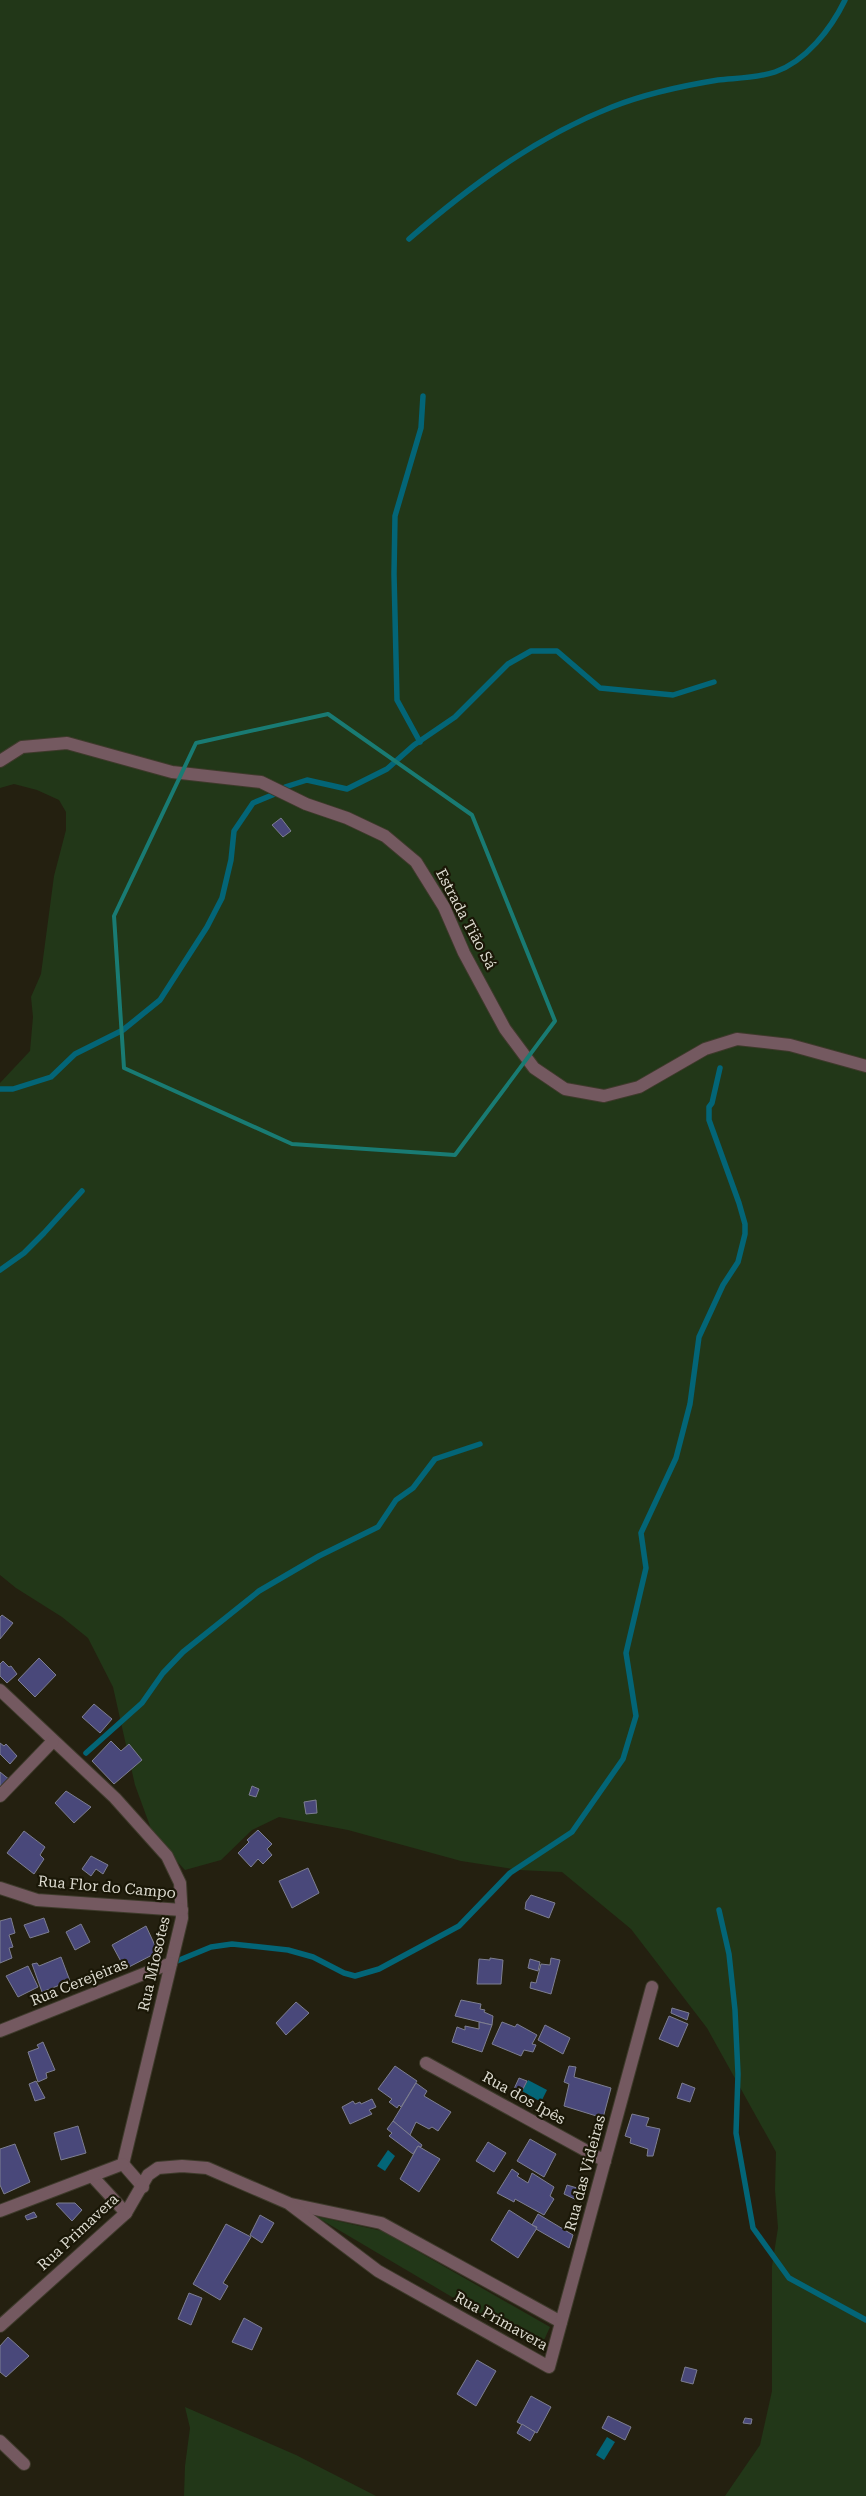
<svg xmlns="http://www.w3.org/2000/svg" width="866" height="2496" viewBox="0 0 866 2496" font-family="'Roboto Serif',serif">
  <style>
    .green { fill: #223718 }
    .water { fill: #036577 }
    .lines { fill: none; stroke-linecap: round; stroke-linejoin: round }
    .stream { stroke: #036577; stroke-width: 5.5 }
    .building { fill: #49487a; stroke: #7d7e91 }
    .minor-casing { stroke: #3e3a2b; stroke-width: 14 }
    .minor { stroke: #745960; stroke-width: 12 }
    .marked { fill: none; stroke: #197b73; stroke-width: 4; stroke-linejoin: round }
    .labels { text-anchor: middle; stroke-width: 4.5; stroke-linejoin: round; paint-order: stroke }
    .street-label { font-size: 15px; fill: #dcdacf; stroke: #1a1707 }
  </style>
  <rect width="100%" height="100%" fill="#242010"/>
  <g class="green">
    <path d="M 0,0 L 866,0 L 866,2496 L 725,2496 L 760,2445 L 772,2391 L 772,2266 L 778,2228 L 775,2190 L 776,2152 L 707,2028 L 631,1929 L 562,1872 L 519,1870 L 461,1861 L 348,1830 L 279,1817 L 252,1830 L 221,1860 L 185,1870 L 154,1837 L 135,1785 L 113,1687 L 88,1638 L 62,1617 L 16,1588 L 0,1575 L 0,1083 L 30,1051 L 33,1017 L 31,997 L 41,974 L 54,876 L 66,830 L 66,812 L 59,800 L 37,790 L 14,784 L 0,788 Z"/>
    <path d="M 315,2216 L 382,2231 L 550,2327 L 540,2349 Z"/>
    <path d="M 185,2407 L 296,2455 L 376,2496 L 184,2496 L 185,2466 L 190,2428 Z"/>
  </g>
  <g class="water">
    <path d="M 528,2080 L 547,2090 L 541,2102 L 522,2091 Z"/>
    <path d="M 388,2150 L 395,2156 L 385,2171 L 377,2166 Z"/>
    <path d="M 607,2437 L 615,2442 L 604,2460 L 596,2455 Z"/>
  </g>
  <g class="lines">
    <g class="stream">
      <path d="M 409,239 C 470,186 536,137 612,107 C 647,93 681,86 718,80 C 737,78 757,78 775,72 C 806,61 831,29 845,0"/>
      <path d="M 420,742 L 397,700 L 394,574 L 395,516 L 421,428 L 423,396"/>
      <path d="M 0,1089 L 13,1089 L 51,1077 L 75,1054 L 123,1030 L 160,1000 L 207,927 L 222,898 L 231,860 L 234,831 L 253,803 L 282,791 L 285,787 L 307,780 L 347,789 L 387,769 L 414,745 L 455,717 L 508,664 L 531,651 L 557,651 L 600,688 L 673,695 L 714,682"/>
      <path d="M 0,1270 L 24,1253 L 44,1233 L 82,1191"/>
      <path d="M 86,1753 L 142,1703 L 163,1673 L 183,1652 L 259,1591 L 319,1556 L 378,1527 L 396,1500 L 413,1488 L 435,1459 L 480,1444"/>
      <path d="M 719,1910 L 729,1954 L 735,2010 L 738,2074 L 736,2133 L 753,2228 L 789,2278 L 866,2320"/>
      <path d="M 177,1961 L 211,1947 L 232,1944 L 288,1950 L 313,1957 L 344,1973 L 355,1976 L 379,1969 L 459,1926 L 510,1873 L 572,1832 L 623,1759 L 636,1716 L 626,1653 L 646,1568 L 641,1533 L 676,1458 L 690,1404 L 699,1337 L 723,1285 L 738,1262 L 745,1234 L 745,1224 L 739,1203 L 709,1120 L 709,1107 L 712,1103 L 720,1068"/>
    </g>
  </g>
  <g class="building">
    <path d="M 281,818 L 291,831 L 283,837 L 272,825 Z"/>
    <path d="M 2,1615 L 13,1623 L 0,1639 L 0,1617 Z"/>
    <path d="M 39,1658 L 56,1675 L 35,1697 L 18,1680 Z"/>
    <path d="M 3,1661 L 9,1667 L 11,1666 L 17,1674 L 7,1683 L 0,1676 L 0,1664 Z"/>
    <path d="M 94,1704 L 112,1719 L 100,1733 L 82,1717 Z"/>
    <path d="M 111,1741 L 121,1751 L 129,1744 L 142,1760 L 114,1784 L 92,1761 Z"/>
    <path d="M 0,1743 L 4,1746 L 6,1744 L 17,1756 L 10,1764 L 0,1754 Z"/>
    <path d="M 0,1772 L 10,1780 L 0,1790 Z"/>
    <path d="M 252,1786 L 259,1789 L 256,1797 L 249,1795 Z"/>
    <path d="M 66,1791 L 91,1807 L 74,1823 L 55,1803 Z"/>
    <path d="M 316,1800 L 317,1813 L 306,1814 L 304,1802 Z"/>
    <path d="M 258,1830 L 272,1844 L 267,1849 L 272,1855 L 263,1864 L 258,1859 L 251,1867 L 238,1853 L 249,1842 L 247,1840 Z"/>
    <path d="M 24,1831 L 45,1847 L 40,1855 L 44,1859 L 34,1874 L 7,1853 Z"/>
    <path d="M 91,1856 L 108,1865 L 103,1874 L 96,1869 L 91,1876 L 82,1869 Z"/>
    <path d="M 308,1868 L 319,1893 L 292,1908 L 279,1881 Z"/>
    <path d="M 531,1895 L 555,1903 L 549,1918 L 525,1909 L 526,1902 Z"/>
    <path d="M 11,1918 L 15,1933 L 9,1935 L 13,1947 L 9,1948 L 12,1958 L 0,1963 L 0,1921 Z"/>
    <path d="M 44,1918 L 49,1932 L 30,1938 L 24,1925 Z"/>
    <path d="M 81,1924 L 90,1942 L 75,1950 L 66,1932 Z"/>
    <path d="M 146,1926 L 158,1952 L 125,1969 L 112,1945 Z"/>
    <path d="M 61,1957 L 70,1981 L 42,1992 L 32,1964 L 37,1963 L 39,1966 Z"/>
    <path d="M 490,1958 L 503,1960 L 501,1984 L 477,1984 L 479,1959 L 490,1960 Z"/>
    <path d="M 551,1958 L 560,1960 L 551,1994 L 530,1988 L 531,1982 L 536,1983 L 541,1964 L 550,1965 Z"/>
    <path d="M 530,1959 L 540,1962 L 538,1971 L 528,1968 Z"/>
    <path d="M 28,1966 L 38,1987 L 18,1997 L 6,1976 Z"/>
    <path d="M 461,2000 L 481,2004 L 480,2009 L 485,2010 L 484,2012 L 493,2016 L 492,2025 L 455,2016 Z"/>
    <path d="M 296,2002 L 309,2013 L 286,2035 L 276,2023 Z"/>
    <path d="M 672,2008 L 689,2013 L 687,2020 L 671,2013 Z"/>
    <path d="M 669,2016 L 688,2024 L 678,2047 L 659,2039 Z"/>
    <path d="M 479,2022 L 492,2025 L 482,2052 L 452,2042 L 457,2027 L 465,2030 L 465,2026 L 479,2029 Z"/>
    <path d="M 502,2022 L 515,2027 L 517,2024 L 537,2035 L 532,2044 L 536,2045 L 533,2052 L 524,2050 L 521,2056 L 492,2044 Z"/>
    <path d="M 545,2025 L 570,2038 L 563,2054 L 538,2040 Z"/>
    <path d="M 43,2042 L 55,2070 L 46,2073 L 47,2078 L 38,2082 L 28,2052 L 39,2048 L 37,2045 Z"/>
    <path d="M 395,2066 L 417,2081 L 401,2107 L 399,2105 L 397,2108 L 389,2102 L 392,2099 L 378,2089 Z"/>
    <path d="M 569,2066 L 576,2067 L 574,2077 L 611,2088 L 603,2118 L 564,2106 L 569,2084 L 564,2082 Z"/>
    <path d="M 519,2078 L 527,2081 L 520,2095 L 513,2091 Z"/>
    <path d="M 36,2081 L 45,2098 L 35,2101 L 29,2084 Z"/>
    <path d="M 416,2083 L 427,2091 L 424,2096 L 451,2112 L 438,2131 L 432,2127 L 429,2129 L 416,2122 L 410,2135 L 393,2121 Z"/>
    <path d="M 682,2083 L 695,2088 L 690,2102 L 677,2098 Z"/>
    <path d="M 372,2099 L 376,2107 L 369,2110 L 372,2114 L 350,2124 L 342,2107 L 353,2101 L 355,2104 L 360,2102 L 361,2104 Z"/>
    <path d="M 632,2114 L 649,2118 L 646,2126 L 660,2129 L 653,2156 L 647,2156 L 648,2149 L 630,2143 L 631,2138 L 625,2136 Z"/>
    <path d="M 393,2121 L 422,2145 L 421,2147 L 418,2146 L 413,2154 L 389,2136 L 392,2133 L 387,2129 Z"/>
    <path d="M 78,2126 L 86,2153 L 61,2160 L 54,2133 Z"/>
    <path d="M 530,2139 L 556,2154 L 544,2177 L 517,2161 Z"/>
    <path d="M 488,2142 L 506,2153 L 494,2172 L 476,2161 Z"/>
    <path d="M 15,2144 L 30,2182 L 4,2194 L 0,2185 L 0,2149 Z"/>
    <path d="M 418,2146 L 440,2159 L 419,2192 L 400,2179 Z"/>
    <path d="M 512,2169 L 519,2174 L 517,2176 L 528,2183 L 532,2173 L 554,2187 L 550,2196 L 554,2199 L 544,2215 L 515,2199 L 514,2202 L 497,2193 Z"/>
    <path d="M 567,2185 L 584,2190 L 581,2202 L 564,2194 Z"/>
    <path d="M 58,2203 L 75,2203 L 82,2210 L 72,2221 L 56,2204 Z"/>
    <path d="M 509,2210 L 537,2228 L 518,2258 L 491,2240 Z"/>
    <path d="M 34,2212 L 37,2217 L 27,2220 L 25,2216 Z"/>
    <path d="M 538,2214 L 573,2235 L 569,2248 L 536,2229 L 537,2227 L 532,2225 Z"/>
    <path d="M 260,2215 L 274,2223 L 262,2243 L 250,2235 Z"/>
    <path d="M 226,2224 L 251,2237 L 223,2283 L 228,2286 L 220,2300 L 193,2284 Z"/>
    <path d="M 189,2293 L 202,2298 L 191,2325 L 178,2319 Z"/>
    <path d="M 244,2318 L 262,2328 L 252,2350 L 232,2342 Z"/>
    <path d="M 8,2337 L 29,2356 L 6,2377 L 0,2372 L 0,2346 Z"/>
    <path d="M 477,2360 L 496,2371 L 476,2406 L 457,2394 Z"/>
    <path d="M 685,2367 L 697,2370 L 693,2384 L 681,2381 Z"/>
    <path d="M 531,2396 L 551,2407 L 537,2433 L 517,2422 Z"/>
    <path d="M 608,2416 L 631,2427 L 625,2440 L 602,2428 Z"/>
    <path d="M 745,2418 L 752,2419 L 751,2424 L 743,2423 Z"/>
    <path d="M 522,2424 L 535,2432 L 530,2441 L 517,2433 Z"/>
  </g>
  <g class="lines">
    <g class="minor-casing">
      <g id="minor">
        <path d="M 0,761 L 22,747 L 67,743 L 172,772 L 261,782 L 306,804 L 347,818 L 385,836 L 416,862 L 444,907 L 464,953 L 505,1029 L 534,1068 L 565,1089 L 604,1096 L 639,1087 L 705,1049 L 737,1039 L 790,1045 L 866,1066"/>
        <path d="M 0,1690 L 115,1798 L 167,1856 L 180,1883 L 182,1918 L 123,2164"/>
        <path d="M 0,1796 L 53,1741"/>
        <path d="M 0,1888 L 37,1900 L 182,1910"/>
        <path d="M 0,2031 L 171,1963"/>
        <path d="M 426,2063 L 605,2161"/>
        <path d="M 123,2164 L 143,2187"/>
        <path d="M 92,2176 L 126,2213"/>
        <path d="M 291,2204 L 381,2223 L 561,2322"/>
        <path d="M 0,2211 L 123,2164"/>
        <path d="M 0,2326 L 126,2213 L 148,2175 L 158,2168 L 182,2166 L 207,2168 L 288,2203 L 378,2271 L 549,2367 L 652,1987"/>
        <path d="M 0,2441 L 24,2464"/>
      </g>
    </g>
    <use href="#minor" class="minor"/>
  </g>
  <path class="marked" d="M 328,714 L 472,815 L 555,1021 L 455,1155 L 292,1144 L 124,1068 L 114,916 L 196,743 Z"/>
  <g class="labels">
    <g class="street-label">
      <text transform="translate(466 919) rotate(62)" y="5">Estrada Tião Sá</text>
      <text transform="translate(107 1887) rotate(5)" y="5">Rua Flor do Campo</text>
      <text transform="translate(154 1964) rotate(-77)" y="5">Rua Miosotes</text>
      <text transform="translate(79 1982) rotate(-22)" y="5">Rua Cerejeiras</text>
      <text transform="translate(524 2098) rotate(29)" y="5">Rua dos Ipês</text>
      <text transform="translate(585 2173) rotate(-75)" y="5">Rua das Videiras</text>
      <text transform="translate(78 2232) rotate(-43)" y="5">Rua Primavera</text>
      <text transform="translate(501 2321) rotate(29)" y="5">Rua Primavera</text>
    </g>
  </g>
</svg>
